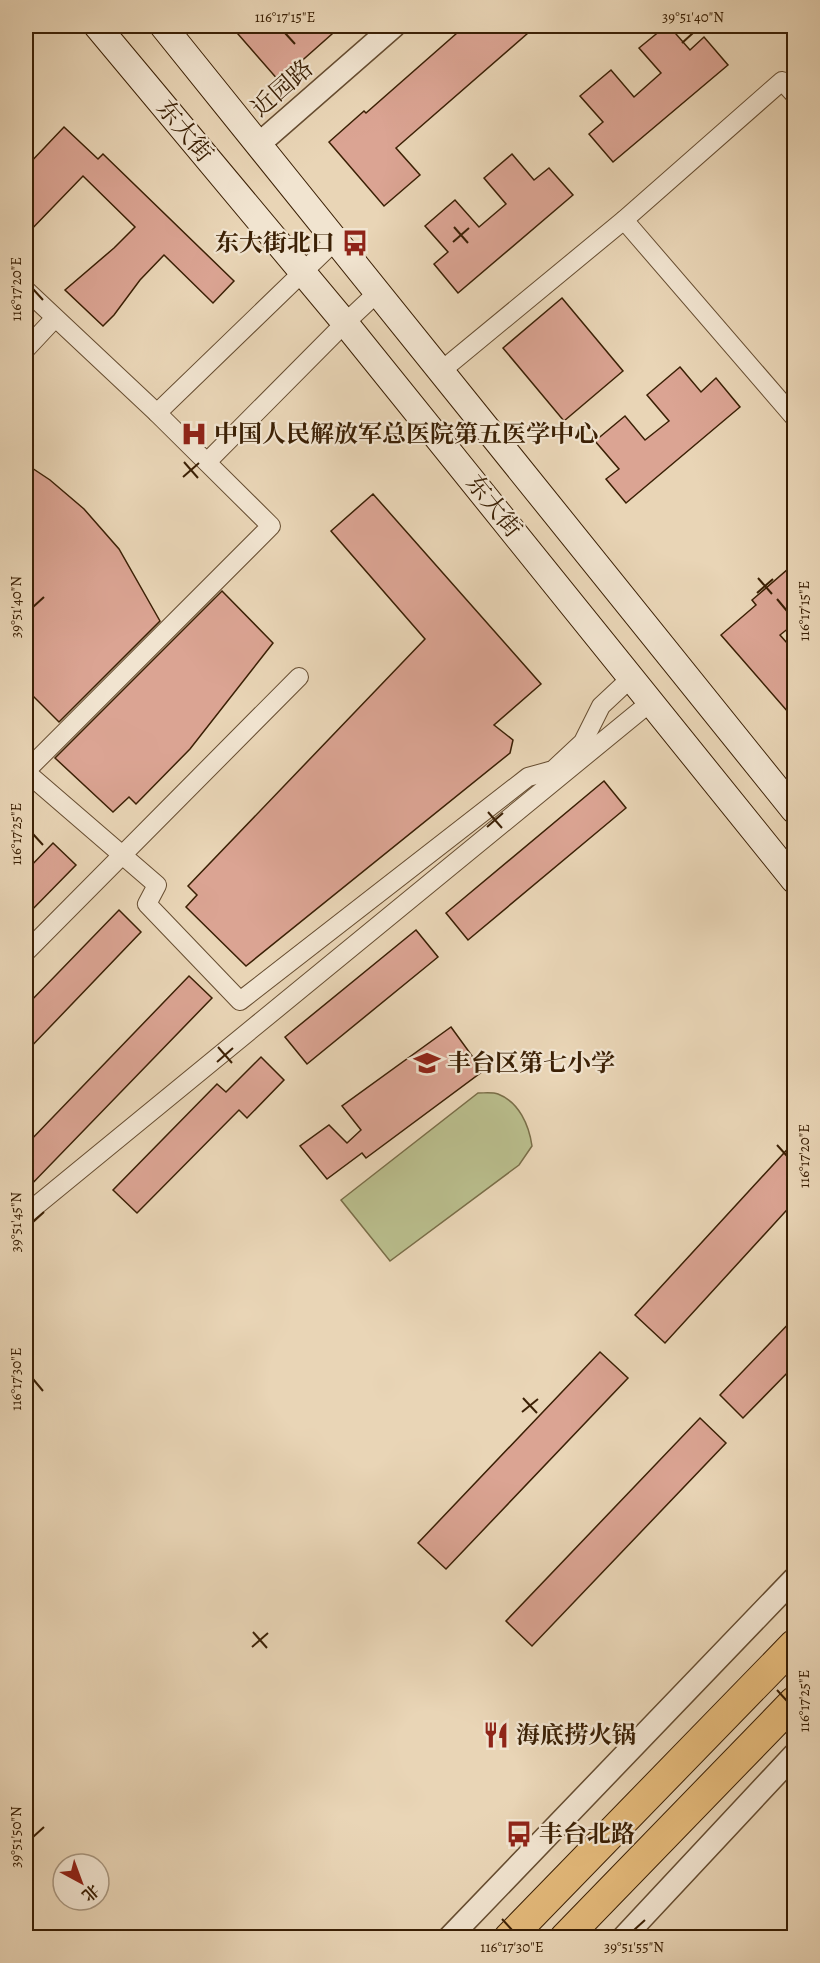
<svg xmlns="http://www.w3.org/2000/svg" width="820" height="1963" viewBox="0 0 820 1963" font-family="Alegreya,'Noto Serif SC',serif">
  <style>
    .pitch { fill: #b9bd8c; stroke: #7a6e48; stroke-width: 1.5 }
    .building { fill: #dba493; stroke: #3b2005; stroke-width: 1.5 }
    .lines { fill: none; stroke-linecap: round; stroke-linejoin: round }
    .minor-casing { stroke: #664d31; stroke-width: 20 }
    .tertiary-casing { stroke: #664d31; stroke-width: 25 }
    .secondary-casing { stroke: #3b2005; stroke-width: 28 }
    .trunk-casing { stroke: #3b2005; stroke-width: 32 }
    .minor { stroke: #f1e4d0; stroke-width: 18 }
    .tertiary { stroke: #f1e4d0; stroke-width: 22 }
    .secondary { stroke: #f1e4d0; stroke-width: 26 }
    .trunk { stroke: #e4ba7b; stroke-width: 30 }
    .ticks { fill: none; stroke: #3b2005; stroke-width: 2 }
    .labels { text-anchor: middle; stroke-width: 4.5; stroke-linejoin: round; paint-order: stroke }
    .street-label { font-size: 24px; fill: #3b2005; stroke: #f1e4d0 }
    .poi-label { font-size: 24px; font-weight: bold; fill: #3b2005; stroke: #f1e4d0; text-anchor: start }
    .neatline { fill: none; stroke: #3b2005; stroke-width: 2 }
    .ticks-label { font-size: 15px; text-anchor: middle; fill: #3b2005 }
  </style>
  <rect width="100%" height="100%" fill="#e9d5b6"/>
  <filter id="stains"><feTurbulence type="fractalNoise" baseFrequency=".00333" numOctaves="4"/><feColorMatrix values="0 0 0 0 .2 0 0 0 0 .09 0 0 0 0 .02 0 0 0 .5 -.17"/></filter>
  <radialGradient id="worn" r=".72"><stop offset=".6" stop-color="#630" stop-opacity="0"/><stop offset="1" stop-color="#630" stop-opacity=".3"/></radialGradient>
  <path class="pitch" d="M 478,1093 C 485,1093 493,1092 498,1094 C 519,1102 529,1125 532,1146 L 519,1165 L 390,1261 L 341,1200 Z"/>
  <g class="building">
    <path d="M 231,26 L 341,26 L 279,81 Z"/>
    <path d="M 465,26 L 536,26 L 396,148 L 420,175 L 384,206 L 329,142 L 364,111 L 366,113 Z"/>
    <path d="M 666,26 L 669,26 L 690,50 L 704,37 L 728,65 L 613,162 L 589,134 L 603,122 L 580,96 L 611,70 L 634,97 L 661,73 L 639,48 Z"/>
    <path d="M 64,127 L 98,159 L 103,154 L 234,281 L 213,303 L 164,255 L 140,280 L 114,315 L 103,326 L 65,290 L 114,248 L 135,227 L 83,176 L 26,235 L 26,167 Z"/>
    <path d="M 512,154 L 534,180 L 549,168 L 573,195 L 458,293 L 434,264 L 448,252 L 425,226 L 455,200 L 479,227 L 506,204 L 484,178 Z"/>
    <path d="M 562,298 L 623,371 L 564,421 L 503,348 Z"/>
    <path d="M 680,367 L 701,392 L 716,378 L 740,407 L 626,503 L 606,479 L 619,469 L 595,441 L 625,416 L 645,440 L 669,421 L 647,395 Z"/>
    <path d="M 26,464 L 50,480 L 84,509 L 119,549 L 160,621 L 59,722 L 26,689 Z"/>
    <path d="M 373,494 L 541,684 L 494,725 L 513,740 L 510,753 L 246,966 L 186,907 L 197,895 L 188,886 L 425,639 L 331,531 Z"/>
    <path d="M 795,563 L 795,623 L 780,635 L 795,652 L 795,720 L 721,635 L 756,605 L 752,600 Z"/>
    <path d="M 222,591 L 273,643 L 190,749 L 136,804 L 129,797 L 113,812 L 55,758 Z"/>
    <path d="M 604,781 L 626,808 L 468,940 L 446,913 Z"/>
    <path d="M 53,843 L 76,865 L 26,916 L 26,871 Z"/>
    <path d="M 119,910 L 141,932 L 26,1052 L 26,1006 Z"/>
    <path d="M 416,930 L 438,957 L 307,1064 L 285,1037 Z"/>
    <path d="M 189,976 L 212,998 L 26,1190 L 26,1145 Z"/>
    <path d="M 451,1027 L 483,1071 L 366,1158 L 362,1153 L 327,1179 L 300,1146 L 329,1125 L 347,1143 L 361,1130 L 342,1106 Z"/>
    <path d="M 261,1057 L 284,1080 L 247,1118 L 239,1110 L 137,1213 L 113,1190 L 217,1084 L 226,1092 Z"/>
    <path d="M 795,1141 L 795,1201 L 665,1343 L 635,1315 Z"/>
    <path d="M 795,1317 L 795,1365 L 743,1418 L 720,1395 Z"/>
    <path d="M 600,1352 L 628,1378 L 446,1569 L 418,1543 Z"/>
    <path d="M 700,1418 L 726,1443 L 532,1646 L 506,1621 Z"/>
  </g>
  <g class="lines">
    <g class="minor-casing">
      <g id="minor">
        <path d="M 624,220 L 794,417"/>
        <path d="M 26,290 L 157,413 L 271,526 L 26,771"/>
        <path d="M 26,349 L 55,318"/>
        <path d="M 441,371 L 624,220 L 782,81 L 794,94"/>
        <path d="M 157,413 L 336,240"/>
        <path d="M 207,462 L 345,323 L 378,292"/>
        <path d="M 26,772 L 157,885 L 147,904 L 240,1001 L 528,777 L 553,770 L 583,742 L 601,706 L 632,677"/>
        <path d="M 26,952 L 299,677"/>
        <path d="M 26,1214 L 652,701"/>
      </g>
    </g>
    <g class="tertiary-casing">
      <g id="tertiary">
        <path d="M 259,144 L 394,26"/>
        <path d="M 449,1938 L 794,1579"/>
        <path d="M 623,1938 L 794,1755"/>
      </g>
    </g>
    <g class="secondary-casing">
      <g id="secondary">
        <path d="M 97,26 L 345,323 L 794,880"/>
        <path d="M 163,26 L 794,810"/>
      </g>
    </g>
    <g class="trunk-casing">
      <g id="trunk">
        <path d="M 509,1938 L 794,1645"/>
        <path d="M 565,1938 L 794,1702"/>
      </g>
    </g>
    <use href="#minor" class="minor"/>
    <use href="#tertiary" class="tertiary"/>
    <use href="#secondary" class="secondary"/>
    <use href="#trunk" class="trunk"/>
  </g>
  <path class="ticks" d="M 285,33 L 295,44M 682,43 L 693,33M 454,227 L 468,243M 453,242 L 469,228M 33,289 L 43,300M 184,462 L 198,478M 183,477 L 199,463M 758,578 L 772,594M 757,593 L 773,579M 777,599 L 787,611M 33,607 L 44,597M 488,812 L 502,828M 487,827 L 503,813M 33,834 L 43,845M 218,1047 L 232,1063M 217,1062 L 233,1048M 777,1145 L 787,1156M 33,1222 L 44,1212M 33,1379 L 43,1391M 523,1398 L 537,1413M 522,1412 L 538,1399M 253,1632 L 267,1648M 252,1647 L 268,1633M 777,1690 L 787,1701M 33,1837 L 44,1827M 502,1919 L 512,1930M 634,1930 L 645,1920"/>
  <defs>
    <g id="bus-bare" transform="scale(2.07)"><path d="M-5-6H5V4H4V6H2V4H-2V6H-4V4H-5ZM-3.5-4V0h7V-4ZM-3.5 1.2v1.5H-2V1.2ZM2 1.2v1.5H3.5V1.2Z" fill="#8f2418" stroke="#f1e4d0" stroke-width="2.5" paint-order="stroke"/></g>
    <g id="hospital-bare" transform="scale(2.07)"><path d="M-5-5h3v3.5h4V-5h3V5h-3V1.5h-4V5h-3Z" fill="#8f2418" stroke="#f1e4d0" stroke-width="2.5" paint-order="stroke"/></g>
    <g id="school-bare" transform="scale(2.07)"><path d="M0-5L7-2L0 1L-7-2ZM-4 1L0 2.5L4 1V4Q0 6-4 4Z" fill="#8f2418" stroke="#f1e4d0" stroke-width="2.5" paint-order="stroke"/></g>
    <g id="restaurant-bare" transform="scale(2.07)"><path d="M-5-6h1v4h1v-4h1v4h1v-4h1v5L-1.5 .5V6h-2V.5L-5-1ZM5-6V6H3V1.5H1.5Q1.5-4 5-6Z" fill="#8f2418" stroke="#f1e4d0" stroke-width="2.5" paint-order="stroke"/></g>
  </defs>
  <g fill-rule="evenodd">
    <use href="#bus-bare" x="355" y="243"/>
    <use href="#hospital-bare" x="194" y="434"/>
    <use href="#school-bare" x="427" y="1063"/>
    <use href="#restaurant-bare" x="496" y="1735"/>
    <use href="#bus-bare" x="519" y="1834"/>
  </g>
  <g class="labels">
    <g class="street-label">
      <text transform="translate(282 88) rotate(-41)" y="8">近园路</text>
      <text transform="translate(185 131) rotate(50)" y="8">东大街</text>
      <text transform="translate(494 506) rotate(51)" y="8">东大街</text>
    </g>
    <g class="poi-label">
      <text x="335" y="251" text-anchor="end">东大街北口</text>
      <text x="214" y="442">中国人民解放军总医院第五医学中心</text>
      <text x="447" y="1071">丰台区第七小学</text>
      <text x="516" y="1743">海底捞火锅</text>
      <text x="539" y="1842">丰台北路</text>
    </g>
  </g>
  <rect width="820" height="1963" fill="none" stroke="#e9d5b6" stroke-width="66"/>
  <g transform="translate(81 1882) rotate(139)"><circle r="28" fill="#f1e4d0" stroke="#a8967f" stroke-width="1.5"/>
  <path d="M0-4.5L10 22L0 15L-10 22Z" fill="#8f2418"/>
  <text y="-9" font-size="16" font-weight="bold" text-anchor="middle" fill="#3b2005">北</text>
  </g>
  <rect x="33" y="33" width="754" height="1897" class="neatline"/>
  <g class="ticks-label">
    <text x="285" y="22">116°17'15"E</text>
    <text x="693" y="22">39°51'40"N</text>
    <text transform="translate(16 289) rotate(-90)" y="5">116°17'20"E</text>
    <text transform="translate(16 607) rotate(-90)" y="5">39°51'40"N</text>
    <text transform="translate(804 611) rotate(-90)" y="5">116°17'15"E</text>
    <text transform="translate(16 834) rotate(-90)" y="5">116°17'25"E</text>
    <text transform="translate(804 1156) rotate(-90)" y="5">116°17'20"E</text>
    <text transform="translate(16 1222) rotate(-90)" y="5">39°51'45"N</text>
    <text transform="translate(16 1379) rotate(-90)" y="5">116°17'30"E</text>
    <text transform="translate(804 1701) rotate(-90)" y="5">116°17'25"E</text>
    <text transform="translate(16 1837) rotate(-90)" y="5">39°51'50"N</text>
    <text x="512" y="1952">116°17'30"E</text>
    <text x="634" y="1952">39°51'55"N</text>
  </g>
  <rect width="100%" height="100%" filter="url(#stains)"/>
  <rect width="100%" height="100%" fill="url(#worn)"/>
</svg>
